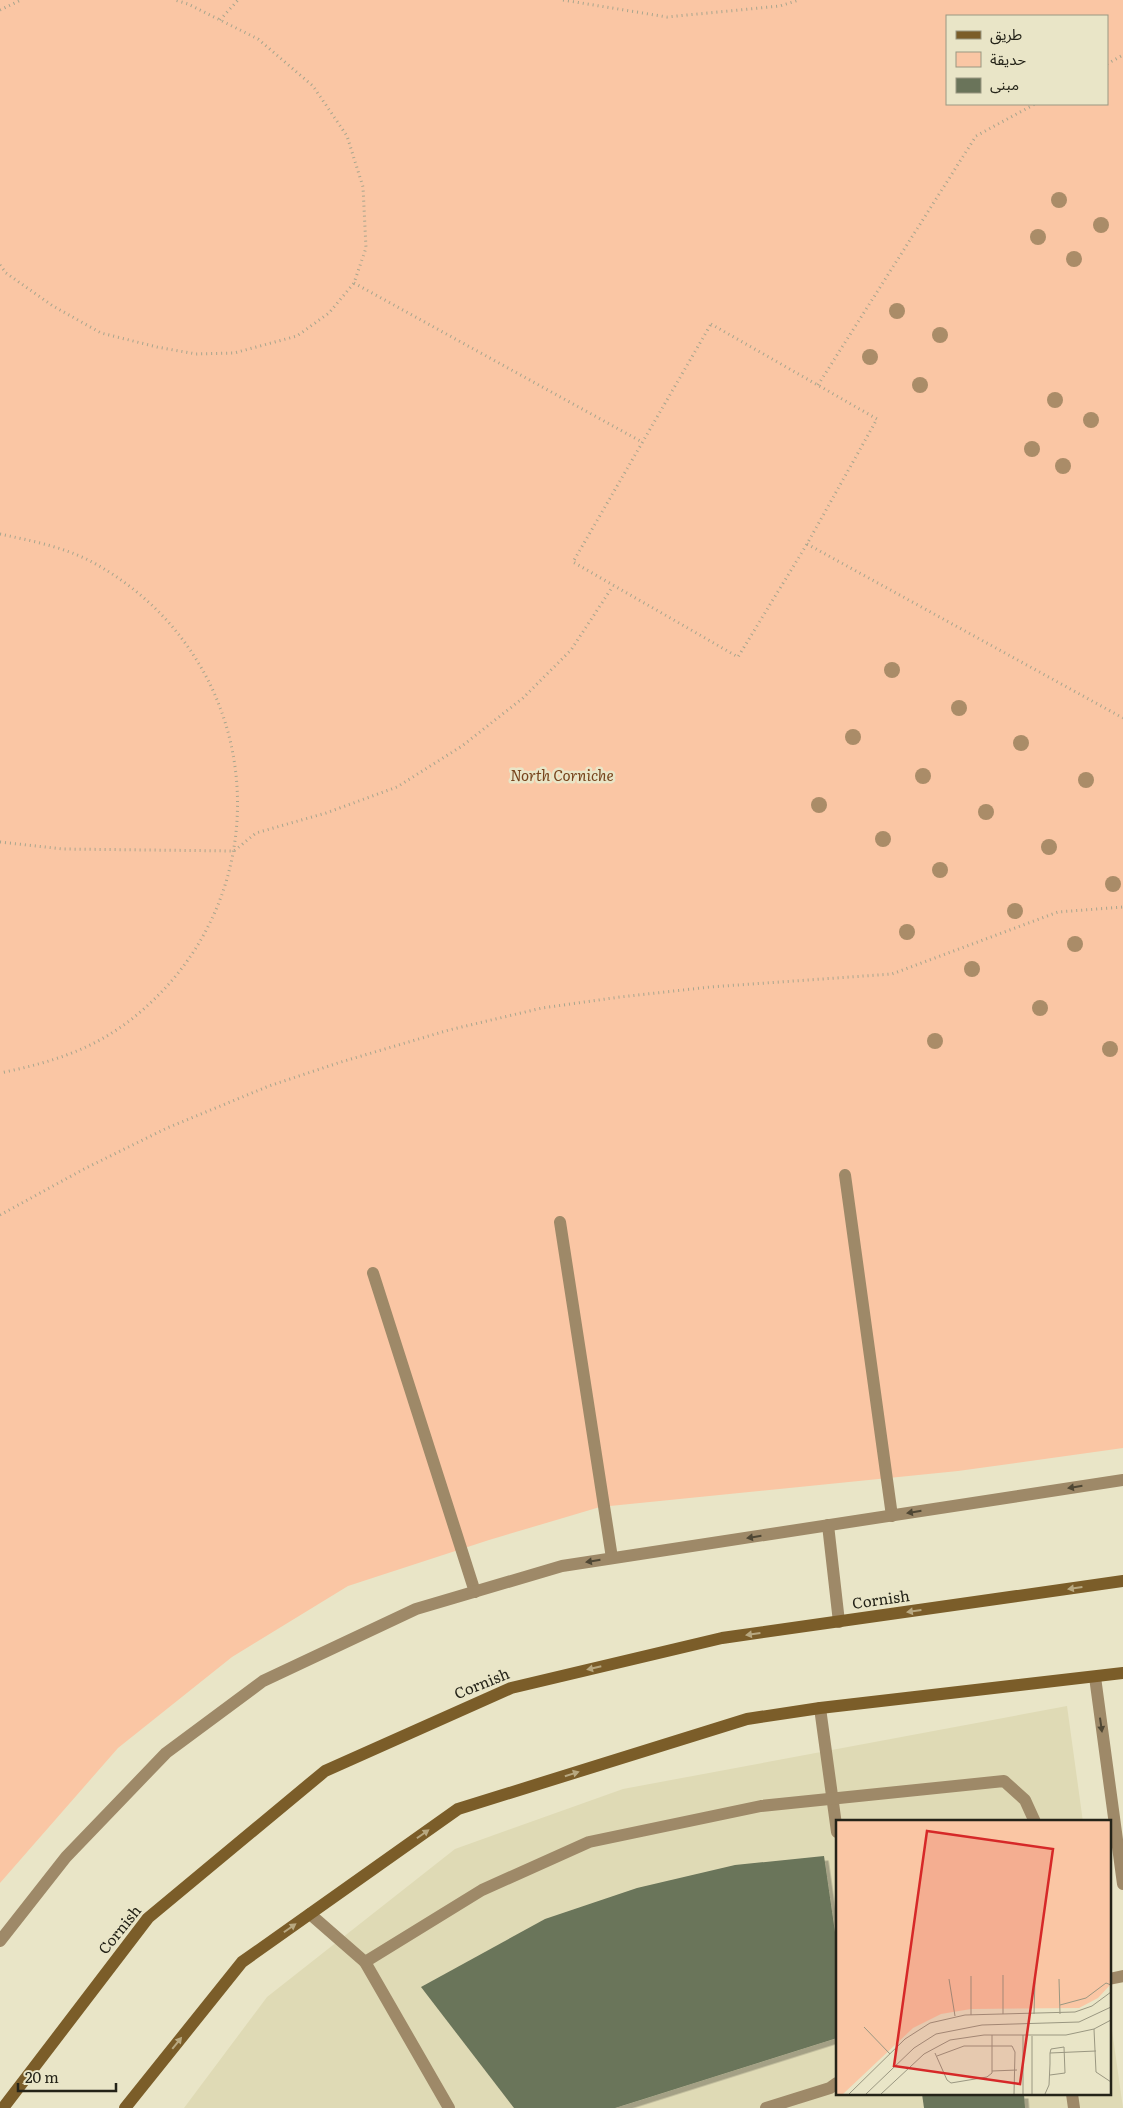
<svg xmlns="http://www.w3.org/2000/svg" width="1123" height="2108" viewBox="0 0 1123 2108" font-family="Literata,'Noto Sans Arabic',serif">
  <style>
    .built { fill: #dfdab5 }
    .green { fill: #fac6a4; fill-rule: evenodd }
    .building { fill: #6a745a; filter: url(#shadow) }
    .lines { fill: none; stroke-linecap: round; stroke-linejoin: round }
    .path { stroke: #a8a58d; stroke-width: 3; stroke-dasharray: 1 4; stroke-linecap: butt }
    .service { stroke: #9e8968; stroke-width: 12 }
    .tertiary { stroke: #9e8968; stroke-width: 12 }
    .secondary { stroke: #7b5d29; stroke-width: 12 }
    .tree { fill: #aa8c68 }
    .oneway { fill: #4f4734 }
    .oneway2 { fill: #b8a880 }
    .labels { text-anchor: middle; stroke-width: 5; stroke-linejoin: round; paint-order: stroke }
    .park-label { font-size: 15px; font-style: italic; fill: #76431b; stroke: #e9e5c7 }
    .street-label { font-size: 15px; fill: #242318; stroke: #e9e5c7 }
    .inset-road { fill: none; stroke: #9a9781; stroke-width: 1 }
    .view { fill: #d62828; fill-opacity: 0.15; stroke: #d62828; stroke-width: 2.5 }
    .inset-edge { fill: none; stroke: #242318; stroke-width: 2.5 }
  </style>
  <defs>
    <filter id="shadow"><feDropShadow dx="4.5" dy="4.5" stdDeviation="0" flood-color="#0004"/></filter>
  </defs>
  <rect width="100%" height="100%" fill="#e9e5c7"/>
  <path class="built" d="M 1067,1706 L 1083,1822 L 837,1822 L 837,2094 L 1109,2094 L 1109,2009 L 1123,2108 L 184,2108 L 267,1997 L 455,1849 L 623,1789 Z"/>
  <path class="green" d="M 0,0 L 1123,0 L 1123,1448 L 958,1471 L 600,1507 L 489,1540 L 348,1586 L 232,1657 L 118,1748 L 0,1883 ZM 947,16 L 1107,16 L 1107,104 L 947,104 Z"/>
  <g class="building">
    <path d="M 824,1856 L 837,1946 L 837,2038 L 615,2108 L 514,2108 L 421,1987 L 545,1919 L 637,1888 L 735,1865 Z"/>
    <path d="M 922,2094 L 1024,2094 L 1025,2108 L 924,2108 Z"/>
  </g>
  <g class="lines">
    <g class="path">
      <path d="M 563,0 L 667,17 L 780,6 L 799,0"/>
      <path d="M 0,10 L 21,0"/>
      <path d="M 220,20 L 238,0"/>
      <path d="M 1107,64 L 1123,55"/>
      <path d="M 0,265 L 6,273 L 53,306 L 101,333 L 157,347 L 196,354 L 234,353 L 297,336 L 329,313 L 354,283 L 366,248 L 363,187 L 347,136 L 313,86 L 258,39 L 188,4 L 175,0"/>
      <path d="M 354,283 L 642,442"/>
      <path d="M 711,324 L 877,419 L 807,544 L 738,657 L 573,562 Z"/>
      <path d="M 818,385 L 976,136 L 1035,104"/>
      <path d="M 0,534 C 32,541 65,547 94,563 C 267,659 288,894 133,1018 C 93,1050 49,1063 0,1073"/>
      <path d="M 807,544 L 1123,718"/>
      <path d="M 0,842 L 63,849 L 234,851 L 256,833 L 326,813 L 397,787 L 462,746 L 523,698 L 571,650 L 613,586"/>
      <path d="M 0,1215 L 84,1169 L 167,1128 L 269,1086 L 341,1062 L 449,1030 L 542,1008 L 620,997 L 710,987 L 892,974 L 1058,912 L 1123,907"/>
    </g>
    <g class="service">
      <path d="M 845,1175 L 892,1516"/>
      <path d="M 560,1222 L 612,1558"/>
      <path d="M 373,1273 L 475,1592"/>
      <path d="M 828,1525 L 839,1622"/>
      <path d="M 820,1708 L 837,1832"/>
      <path d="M 310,1914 L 365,1962 L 449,2108"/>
      <path d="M 0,1941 L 66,1857 L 166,1753 L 263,1681 L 416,1609 L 562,1566 L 1123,1480"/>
      <path d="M 365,1962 L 482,1890 L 589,1842 L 761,1806 L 1004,1781 L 1025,1800 L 1035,1822"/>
      <path d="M 1109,1979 L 1123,1976"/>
      <path d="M 1072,2094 L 1074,2108"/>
      <path d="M 766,2108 L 830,2088 L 837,2083"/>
    </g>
    <path class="tertiary" d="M 1095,1677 L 1123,1884"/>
    <g class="secondary">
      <path d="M 3,2108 L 148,1918 L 325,1771 L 511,1688 L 722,1638 L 1123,1581"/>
      <path d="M 125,2108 L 242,1962 L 458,1809 L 747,1719 L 820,1708 L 1123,1673"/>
    </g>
  </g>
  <g class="tree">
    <circle cx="1059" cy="200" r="8"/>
    <circle cx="1101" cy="225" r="8"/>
    <circle cx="1038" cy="237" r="8"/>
    <circle cx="1074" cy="259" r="8"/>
    <circle cx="897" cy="311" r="8"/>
    <circle cx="940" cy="335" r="8"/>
    <circle cx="870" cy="357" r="8"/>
    <circle cx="920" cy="385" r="8"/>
    <circle cx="1055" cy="400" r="8"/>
    <circle cx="1091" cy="420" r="8"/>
    <circle cx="1032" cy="449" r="8"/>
    <circle cx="1063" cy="466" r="8"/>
    <circle cx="892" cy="670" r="8"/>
    <circle cx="959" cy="708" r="8"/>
    <circle cx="853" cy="737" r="8"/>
    <circle cx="1021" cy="743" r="8"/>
    <circle cx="923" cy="776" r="8"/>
    <circle cx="1086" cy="780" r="8"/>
    <circle cx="819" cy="805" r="8"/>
    <circle cx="986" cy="812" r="8"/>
    <circle cx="883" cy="839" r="8"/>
    <circle cx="1049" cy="847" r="8"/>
    <circle cx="940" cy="870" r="8"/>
    <circle cx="1113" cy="884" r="8"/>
    <circle cx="1015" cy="911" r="8"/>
    <circle cx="907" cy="932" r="8"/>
    <circle cx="1075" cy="944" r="8"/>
    <circle cx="972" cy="969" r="8"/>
    <circle cx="1040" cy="1008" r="8"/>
    <circle cx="935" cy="1041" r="8"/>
    <circle cx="1110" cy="1049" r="8"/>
  </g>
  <defs><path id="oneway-solid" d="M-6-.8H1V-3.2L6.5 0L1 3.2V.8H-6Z" transform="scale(1.25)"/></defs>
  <g class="oneway">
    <use href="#oneway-solid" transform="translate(1075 1487) rotate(171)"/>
    <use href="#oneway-solid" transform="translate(914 1512) rotate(171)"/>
    <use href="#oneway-solid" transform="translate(754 1537) rotate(171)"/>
    <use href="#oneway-solid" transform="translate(593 1561) rotate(171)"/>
    <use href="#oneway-solid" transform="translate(1101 1725) rotate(82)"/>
  </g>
  <g class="oneway2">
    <use href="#oneway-solid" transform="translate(1075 1588) rotate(172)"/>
    <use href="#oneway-solid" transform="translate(914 1611) rotate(172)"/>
    <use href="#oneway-solid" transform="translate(753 1634) rotate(172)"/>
    <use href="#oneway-solid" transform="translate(594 1668) rotate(167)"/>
    <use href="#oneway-solid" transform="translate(572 1774) rotate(-17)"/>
    <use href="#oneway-solid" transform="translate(423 1834) rotate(-35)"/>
    <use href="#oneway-solid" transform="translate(290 1928) rotate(-35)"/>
    <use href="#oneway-solid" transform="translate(177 2043) rotate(-51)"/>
  </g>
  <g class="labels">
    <g class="park-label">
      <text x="562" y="781">North Corniche</text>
    </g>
    <g class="street-label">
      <text transform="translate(881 1600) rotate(-8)" y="5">Cornish</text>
      <text transform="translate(482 1684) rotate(-22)" y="5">Cornish</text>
      <text transform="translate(120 1930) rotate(-51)" y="5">Cornish</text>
    </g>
  </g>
  <g transform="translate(836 1820)">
    <rect width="275" height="275" fill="#e9e5c7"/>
    <path d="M 0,1 L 275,1 L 275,164 L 262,178 L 243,188 L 135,189 L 105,194 L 77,208 L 7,274 L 0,274 Z" fill="#fac6a4"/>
    <path class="inset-road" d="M 135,156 L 135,195M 113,159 L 119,196M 223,159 L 224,194M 224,185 L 250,178 L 270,163 L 275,165M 167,194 L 167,155M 198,194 L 199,159M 28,207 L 54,234M 258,209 L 260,252 L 275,262M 99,233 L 111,260 L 115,263 L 151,257 L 156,253 L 156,215M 214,233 L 260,231M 101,236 L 128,226 L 176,226 L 179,232 L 178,274M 156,251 L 181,250M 13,274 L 69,219 L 94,203 L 129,195 L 239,192 L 256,186 L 275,172M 30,274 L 78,228 L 100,214 L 146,205 L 243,202 L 275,187M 45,274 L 88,234 L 114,220 L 148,215 L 230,215 L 258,209 L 275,200M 187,274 L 187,215M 196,274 L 196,216M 209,274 L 213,265 L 214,244 L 214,233 L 215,229 L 228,227 L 229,253 L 214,255"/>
    <path class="view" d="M 91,11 L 217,29 L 184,264 L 58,246 Z"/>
    <rect width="275" height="275" class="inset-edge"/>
  </g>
  <rect x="946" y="15" width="162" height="90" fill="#e9e5c7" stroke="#9a9781"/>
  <rect x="956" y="31" width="25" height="8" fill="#7b5d29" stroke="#9a9781"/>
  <text x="990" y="40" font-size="15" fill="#242318">طريق</text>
  <rect x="956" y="52" width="25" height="15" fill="#fac6a4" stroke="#9a9781"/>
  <text x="990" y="65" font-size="15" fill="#242318">حديقة</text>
  <rect x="956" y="78" width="25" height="15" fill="#6a745a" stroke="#9a9781"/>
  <text x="990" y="90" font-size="15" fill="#242318">مبنى</text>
  <path d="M18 2083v8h98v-8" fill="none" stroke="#242318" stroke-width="2.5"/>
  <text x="25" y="2083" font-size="15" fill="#242318" stroke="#e9e5c7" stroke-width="4" paint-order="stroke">20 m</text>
</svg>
